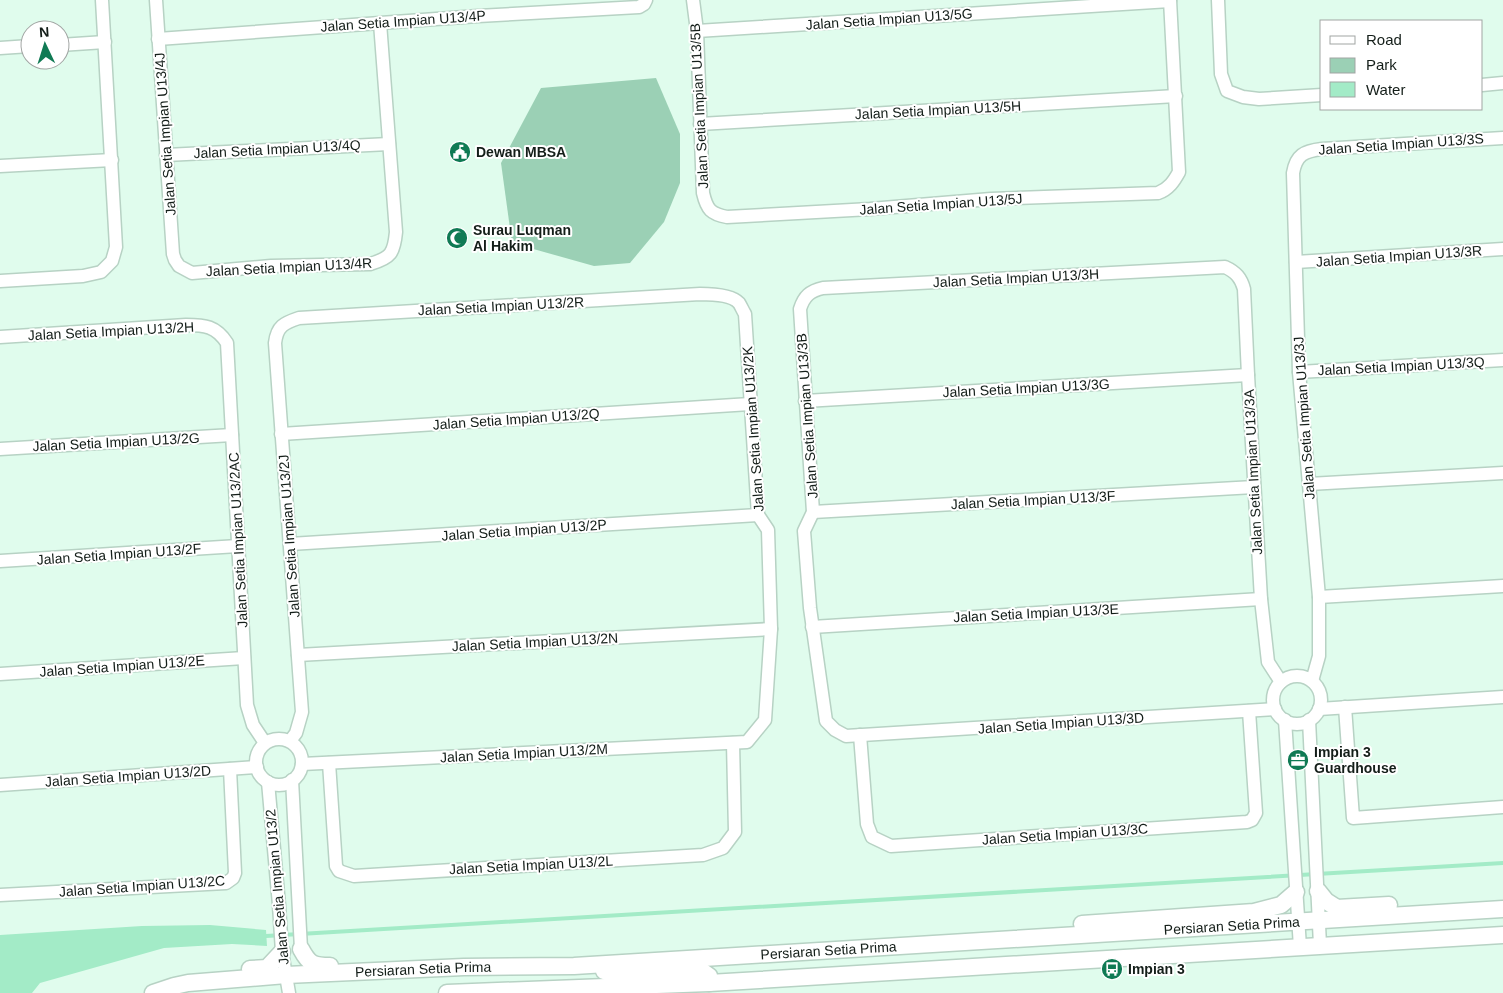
<svg xmlns="http://www.w3.org/2000/svg" width="1503" height="993" viewBox="0 0 1503 993" font-family="Arial,sans-serif">
  <style>
    .green { fill: #9bd0b5 }
    .water { fill: #a3ebc7 }
    .lines { fill: none; stroke-linecap: round; stroke-linejoin: round }
    .stream { stroke: #a3ebc7; stroke-width: 4 }
    .minor-casing { stroke: #b7d2c4; stroke-width: 15 }
    .tertiary-casing { stroke: #b7d2c4; stroke-width: 19 }
    .minor { stroke: #fff; stroke-width: 12 }
    .tertiary { stroke: #fff; stroke-width: 16 }
    .labels { text-anchor: middle; stroke-width: 4; stroke-linejoin: round; paint-order: stroke }
    .street-label { font-size: 14px; fill: #141e19; stroke: #fff }
    .poi-label { font-size: 14px; font-weight: bold; fill: #141e19; stroke: #fff; text-anchor: start }
  </style>
  <rect width="100%" height="100%" fill="#e0fced"/>
  <path class="green" d="M 656,78 L 680,134 L 680,183 L 664,222 L 630,263 L 594,266 L 512,243 L 501,163 L 541,88 Z"/>
  <path class="water" d="M 210,925 L 266,930 L 267,946 L 232,944 L 164,948 L 40,983 L 32,993 L 0,993 L 0,935 L 142,926 Z"/>
  <g class="lines">
    <path class="stream" d="M 266,936 L 1503,863"/>
    <g class="minor-casing">
      <g id="minor">
        <path d="M 156,0 L 173,254 L 175,260 L 179,266 L 192,273 L 271,266 L 370,264 C 391,258 394,253 396,232 L 380,23"/>
        <path d="M 693,0 L 697,31 L 703,193 C 707,210 711,214 727,217 L 870,209 L 991,199 L 1158,193 C 1169,189 1174,181 1179,172 L 1170,0"/>
        <path d="M 1218,0 L 1221,74 L 1227,91 L 1243,97 L 1259,99 L 1322,95"/>
        <path d="M 697,31 L 1170,1"/>
        <path d="M 158,39 L 478,16 L 639,7 L 644,4 L 646,0"/>
        <path d="M 60,45 L 105,42"/>
        <path d="M 0,48 L 30,46"/>
        <path d="M 1482,85 L 1503,83"/>
        <path d="M 700,124 L 1176,96"/>
        <path d="M 166,155 L 389,144"/>
        <path d="M 0,166 L 112,160"/>
        <path d="M 1296,262 L 1503,249"/>
        <path d="M 0,281 L 83,276 L 101,272 L 112,261 L 116,247 L 102,0"/>
        <path d="M 0,337 L 186,325 C 205,325 216,326 227,343 L 247,705 L 253,725 L 265,743"/>
        <path d="M 1299,372 L 1503,360"/>
        <path d="M 805,401 L 1248,375"/>
        <path d="M 281,434 L 750,404"/>
        <path d="M 0,449 L 232,435"/>
        <path d="M 1309,484 L 1503,473"/>
        <path d="M 813,512 L 1254,487"/>
        <path d="M 290,544 L 758,515"/>
        <path d="M 0,561 L 238,546"/>
        <path d="M 1319,597 L 1503,586"/>
        <path d="M 812,627 L 1261,599"/>
        <path d="M 298,655 L 771,629"/>
        <path d="M 0,674 L 244,658"/>
        <circle cx="1297" cy="700" r="24"/>
        <path d="M 1312,681 L 1319,656 L 1319,597 L 1299,372 L 1293,173 C 1296,155 1304,151 1322,149 L 1503,138"/>
        <path d="M 1345,707 L 1353,818 L 1503,807"/>
        <path d="M 1275,709 L 846,736 L 835,730 L 826,721 L 810,608 L 804,531 L 813,512 L 800,309 C 804,296 810,291 823,288 L 1225,267 C 1236,272 1241,278 1244,289 L 1248,375 L 1261,599 L 1268,662 L 1281,682"/>
        <path d="M 1319,709 L 1503,697"/>
        <path d="M 1285,720 L 1300,947"/>
        <path d="M 1309,720 L 1320,945"/>
        <path d="M 860,735 L 867,824 L 872,837 L 891,846 L 1247,822 L 1252,820 L 1256,813 L 1249,711"/>
        <circle cx="279" cy="762" r="23"/>
        <path d="M 290,741 L 296,733 L 302,712 L 275,343 C 277,326 284,323 299,318 L 700,294 C 711,294 732,295 739,303 C 741,306 743,311 745,314 L 758,515 L 768,530 L 771,629 L 765,720 L 747,742 L 302,764"/>
        <path d="M 329,763 L 336,866 L 339,871 L 354,876 L 703,855 L 723,848 L 735,832 L 733,743"/>
        <path d="M 292,780 L 301,949"/>
        <path d="M 268,782 L 279,905 L 282,952 L 289,993"/>
        <path d="M 0,785 L 257,767"/>
        <path d="M 0,895 L 226,883 L 233,878 L 235,873 L 230,769"/>
      </g>
    </g>
    <g class="tertiary-casing">
      <g id="tertiary">
        <path d="M 1318,891 L 1326,901 L 1337,908 L 1389,905"/>
        <path d="M 1082,924 L 1254,912 L 1281,905 L 1296,892"/>
        <path d="M 301,949 C 309,964 313,966 330,966"/>
        <path d="M 250,969 L 267,968 L 282,952"/>
        <path d="M 604,971 L 623,974 L 702,971 L 709,976 L 709,983"/>
        <path id="s1" d="M 153,993 L 174,986 L 188,983 L 286,975 L 464,967 L 574,966 L 1503,909"/>
        <path d="M 447,993 L 709,983 L 1503,935"/>
      </g>
    </g>
    <use href="#minor" class="minor"/>
    <use href="#tertiary" class="tertiary"/>
  </g>
  <defs>
    <g id="civic-disc" transform="scale(1.125)"><circle r="9.5" fill="#107a54" stroke="#fff"/><path d="M-.6-6.5H3V-4.5H.6V-3L4-1V1h2V6H-6V1h2V-1L-.6-3ZM-1.2 2.5V6h2.4V2.5Z" fill="#fff"/></g>
    <g id="mosque-disc" transform="scale(1.125)"><circle r="9.5" fill="#107a54" stroke="#fff"/><path d="M3.5-4.9A6 6 0 1 0 3.5 4.9A5 5 0 1 1 3.5-4.9Z" fill="#fff"/></g>
    <g id="office-disc" transform="scale(1.125)"><circle r="9.5" fill="#107a54" stroke="#fff"/><path d="M-6-3h4V-5.5h4V-3h4V5H-6ZM-1-4.5V-3h2v-1.5ZM-6 0V1H6V0Z" fill="#fff"/></g>
    <g id="bus-disc" transform="scale(1.125)"><circle r="9.5" fill="#107a54" stroke="#fff"/><path d="M-5-6H5V4H4V6H2V4H-2V6H-4V4H-5ZM-3.5-4V0h7V-4ZM-3.5 1.2v1.5H-2V1.2ZM2 1.2v1.5H3.5V1.2Z" fill="#fff"/></g>
  </defs>
  <g fill-rule="evenodd">
    <use href="#civic-disc" x="460" y="152"/>
    <use href="#mosque-disc" x="457" y="238"/>
    <use href="#office-disc" x="1298" y="760"/>
    <use href="#bus-disc" x="1112" y="969"/>
  </g>
  <g class="labels">
    <g class="street-label">
      <text transform="translate(889 19) rotate(-4)" y="5">Jalan Setia Impian U13/5G</text>
      <text transform="translate(403 21) rotate(-4)" y="5">Jalan Setia Impian U13/4P</text>
      <text transform="translate(699 106) rotate(-93)" y="5">Jalan Setia Impian U13/5B</text>
      <text transform="translate(938 110) rotate(-3)" y="5">Jalan Setia Impian U13/5H</text>
      <text transform="translate(165 134) rotate(-94)" y="5">Jalan Setia Impian U13/4J</text>
      <text transform="translate(1401 144) rotate(-4)" y="5">Jalan Setia Impian U13/3S</text>
      <text transform="translate(277 149) rotate(-3)" y="5">Jalan Setia Impian U13/4Q</text>
      <text transform="translate(941 204) rotate(-4)" y="5">Jalan Setia Impian U13/5J</text>
      <text transform="translate(1399 256) rotate(-4)" y="5">Jalan Setia Impian U13/3R</text>
      <text transform="translate(289 267) rotate(-3)" y="5">Jalan Setia Impian U13/4R</text>
      <text transform="translate(1016 278) rotate(-3)" y="5">Jalan Setia Impian U13/3H</text>
      <text transform="translate(501 306) rotate(-3)" y="5">Jalan Setia Impian U13/2R</text>
      <text transform="translate(111 331) rotate(-3)" y="5">Jalan Setia Impian U13/2H</text>
      <text transform="translate(1401 366) rotate(-3)" y="5">Jalan Setia Impian U13/3Q</text>
      <text transform="translate(1026 388) rotate(-3)" y="5">Jalan Setia Impian U13/3G</text>
      <text transform="translate(807 416) rotate(-94)" y="5">Jalan Setia Impian U13/3B</text>
      <text transform="translate(1304 418) rotate(-94)" y="5">Jalan Setia Impian U13/3J</text>
      <text transform="translate(516 419) rotate(-4)" y="5">Jalan Setia Impian U13/2Q</text>
      <text transform="translate(753 429) rotate(-94)" y="5">Jalan Setia Impian U13/2K</text>
      <text transform="translate(116 442) rotate(-3)" y="5">Jalan Setia Impian U13/2G</text>
      <text transform="translate(1253 472) rotate(-93)" y="5">Jalan Setia Impian U13/3A</text>
      <text transform="translate(1033 500) rotate(-3)" y="5">Jalan Setia Impian U13/3F</text>
      <text transform="translate(524 530) rotate(-4)" y="5">Jalan Setia Impian U13/2P</text>
      <text transform="translate(289 536) rotate(-94)" y="5">Jalan Setia Impian U13/2J</text>
      <text transform="translate(238 540) rotate(-93)" y="5">Jalan Setia Impian U13/2AC</text>
      <text transform="translate(119 554) rotate(-4)" y="5">Jalan Setia Impian U13/2F</text>
      <text transform="translate(1036 613) rotate(-3)" y="5">Jalan Setia Impian U13/3E</text>
      <text transform="translate(535 642) rotate(-3)" y="5">Jalan Setia Impian U13/2N</text>
      <text transform="translate(122 666) rotate(-4)" y="5">Jalan Setia Impian U13/2E</text>
      <text transform="translate(1061 723) rotate(-4)" y="5">Jalan Setia Impian U13/3D</text>
      <text transform="translate(524 753) rotate(-3)" y="5">Jalan Setia Impian U13/2M</text>
      <text transform="translate(128 776) rotate(-4)" y="5">Jalan Setia Impian U13/2D</text>
      <text transform="translate(1065 834) rotate(-4)" y="5">Jalan Setia Impian U13/3C</text>
      <text transform="translate(531 865) rotate(-3)" y="5">Jalan Setia Impian U13/2L</text>
      <text transform="translate(142 886) rotate(-4)" y="5">Jalan Setia Impian U13/2C</text>
      <text transform="translate(277 887) rotate(-95)" y="5">Jalan Setia Impian U13/2</text>
      <text dy="5" stroke="none"><textPath href="#s1" startOffset="1082">Persiaran Setia Prima</textPath></text>
      <text dy="5" stroke="none"><textPath href="#s1" startOffset="678">Persiaran Setia Prima</textPath></text>
      <text dy="5" stroke="none"><textPath href="#s1" startOffset="272">Persiaran Setia Prima</textPath></text>
    </g>
    <g class="poi-label">
      <text x="476" y="157">Dewan MBSA</text>
      <text x="473" y="235">Surau Luqman<tspan x="473" dy="16">Al Hakim</tspan></text>
      <text x="1314" y="757">Impian 3<tspan x="1314" dy="16">Guardhouse</tspan></text>
      <text x="1128" y="974">Impian 3</text>
    </g>
  </g>
  <rect x="1320" y="20" width="162" height="90" fill="#ffffff" stroke="#a1a5a3"/>
  <rect x="1330" y="36" width="25" height="8" fill="#ffffff" stroke="#a1a5a3"/>
  <text x="1366" y="45" font-size="15" fill="#141e19">Road</text>
  <rect x="1330" y="58" width="25" height="15" fill="#9bd0b5" stroke="#a1a5a3"/>
  <text x="1366" y="70" font-size="15" fill="#141e19">Park</text>
  <rect x="1330" y="82" width="25" height="15" fill="#a3ebc7" stroke="#a1a5a3"/>
  <text x="1366" y="95" font-size="15" fill="#141e19">Water</text>
  <g transform="translate(45 45) rotate(356)"><circle r="24" fill="#ffffff" stroke="#a1a5a3"/>
  <path d="M0-4L9 19L0 12L-9 19Z" fill="#107a54"/>
  <text y="-8" font-size="14" font-weight="bold" text-anchor="middle" fill="#141e19">N</text>
  </g>
</svg>
